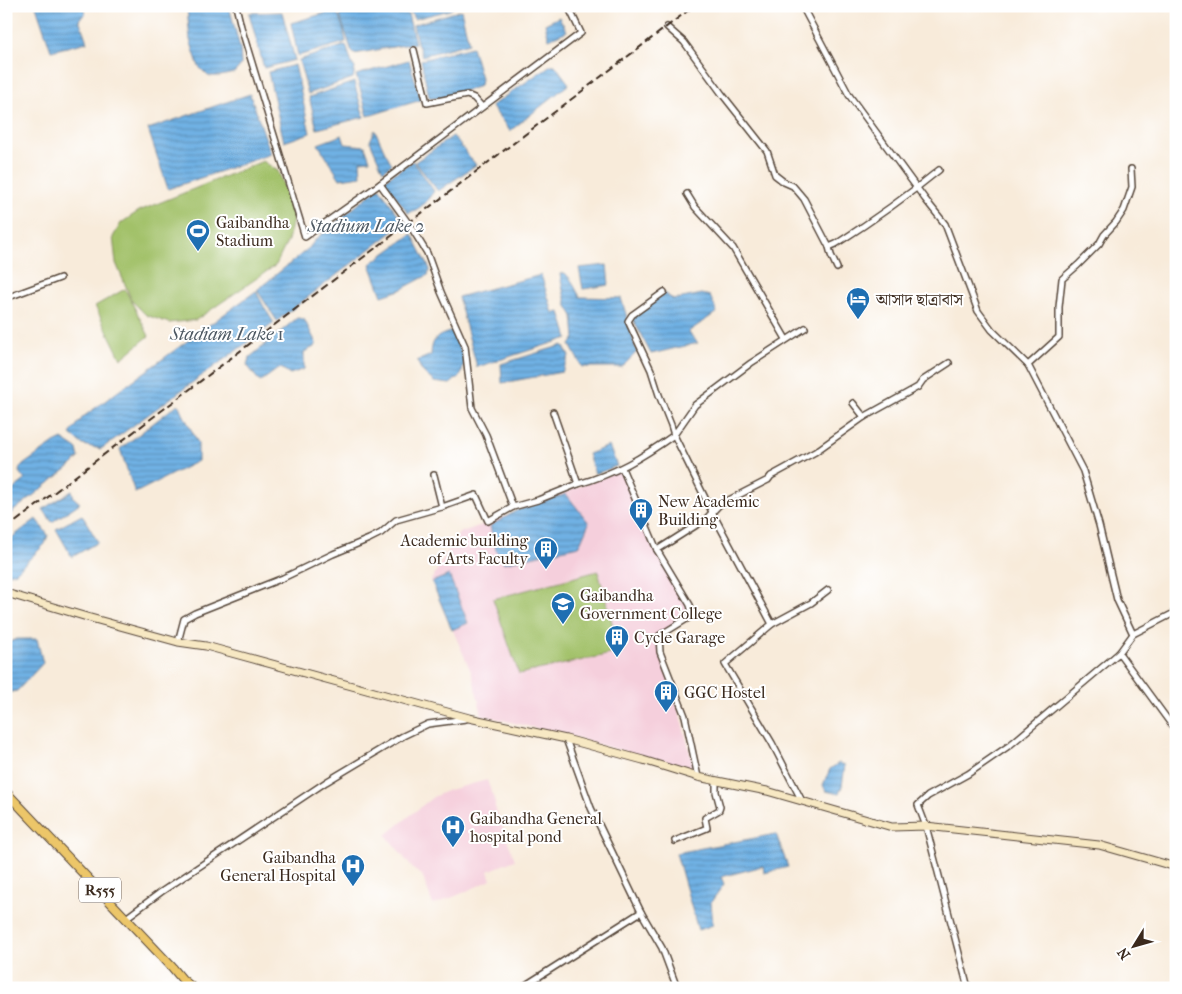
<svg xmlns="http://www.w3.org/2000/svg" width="1182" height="994" viewBox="0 0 1182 994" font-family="'IM FELL French Canon','Noto Serif Bengali',serif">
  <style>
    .built { fill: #f5cfdc }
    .green { fill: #a2c169; stroke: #6e7644 }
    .water { fill: url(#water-rules); stroke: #566e81 }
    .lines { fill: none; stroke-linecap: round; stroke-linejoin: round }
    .street-casing { stroke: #57473a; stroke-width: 8 }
    .secondary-casing { stroke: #57473a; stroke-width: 9 }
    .primary-casing { stroke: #57473a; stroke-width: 10 }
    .street { stroke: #fff; stroke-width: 5 }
    .secondary { stroke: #f7e8c3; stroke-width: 7 }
    .primary { stroke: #ecc669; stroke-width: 8 }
    .rail { stroke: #3b2a1e; stroke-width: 2; stroke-dasharray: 8 4; stroke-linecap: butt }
    .labels { text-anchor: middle; stroke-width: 4; stroke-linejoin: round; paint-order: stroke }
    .shield { fill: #fff; stroke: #766a62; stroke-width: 1 }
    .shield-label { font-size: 15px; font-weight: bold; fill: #3b2a1e }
    .poi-label { font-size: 16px; fill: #3b2a1e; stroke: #fff; text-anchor: start }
    .water-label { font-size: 18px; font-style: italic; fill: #4e5963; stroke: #fff }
  </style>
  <defs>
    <pattern id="water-rules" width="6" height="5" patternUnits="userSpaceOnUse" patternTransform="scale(1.25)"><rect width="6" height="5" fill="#70b1e4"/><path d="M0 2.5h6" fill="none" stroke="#5d90b8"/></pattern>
  </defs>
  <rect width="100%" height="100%" fill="#fff"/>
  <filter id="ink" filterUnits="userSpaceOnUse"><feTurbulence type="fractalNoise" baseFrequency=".02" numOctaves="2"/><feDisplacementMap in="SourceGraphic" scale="10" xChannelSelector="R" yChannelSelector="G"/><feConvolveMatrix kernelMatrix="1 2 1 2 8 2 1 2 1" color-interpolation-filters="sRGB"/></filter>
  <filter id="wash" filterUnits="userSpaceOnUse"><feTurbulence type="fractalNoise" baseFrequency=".0096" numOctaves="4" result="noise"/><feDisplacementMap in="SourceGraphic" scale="20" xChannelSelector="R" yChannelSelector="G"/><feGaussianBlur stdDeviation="1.12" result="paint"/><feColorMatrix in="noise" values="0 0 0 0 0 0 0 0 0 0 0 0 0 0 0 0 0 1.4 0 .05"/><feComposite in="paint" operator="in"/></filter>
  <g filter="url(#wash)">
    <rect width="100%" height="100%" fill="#f8ebda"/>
    <g class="built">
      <path d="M 622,469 L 655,550 L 687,601 L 693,615 L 659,636 L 695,771 L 568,736 L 482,715 L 472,674 L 431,580 L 459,533 L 496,520 Z"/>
      <path d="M 487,780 L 495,802 L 495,807 L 515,860 L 488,871 L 491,880 L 458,895 L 433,905 L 422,875 L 414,870 L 386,835 L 433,797 L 449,790 Z"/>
    </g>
    <g class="green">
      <path d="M 263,161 L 278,171 L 288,196 L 294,216 L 288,240 L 276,265 L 196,320 L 169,323 L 146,315 L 132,301 L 116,263 L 113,237 L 121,223 L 139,211 Z"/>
      <path d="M 125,289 L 149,336 L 121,359 L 95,306 Z"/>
      <path d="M 598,571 L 620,652 L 519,674 L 493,599 Z"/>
    </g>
    <g class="water">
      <path d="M 36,6 L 86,6 L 85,14 L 79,19 L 87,42 L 51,51 Z"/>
      <path d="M 186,6 L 229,6 L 240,48 L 241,65 L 234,73 L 220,76 L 208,76 L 199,67 L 190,40 L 187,8 Z"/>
      <path d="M 344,6 L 406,6 L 415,43 L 354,54 L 351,49 L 340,16 Z"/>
      <path d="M 408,6 L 455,6 L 450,10 L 414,19 Z"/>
      <path d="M 336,10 L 343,27 L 346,42 L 298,56 L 291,23 Z"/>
      <path d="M 461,10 L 469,43 L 422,56 L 417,42 L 413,25 Z"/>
      <path d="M 282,12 L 295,60 L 264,68 L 249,13 Z"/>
      <path d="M 559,17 L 567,31 L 549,39 L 545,24 Z"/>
      <path d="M 346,45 L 352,64 L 355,68 L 353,78 L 308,94 L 299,60 Z"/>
      <path d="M 472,47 L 481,78 L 480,86 L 438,99 L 429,97 L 421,60 Z"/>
      <path d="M 409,60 L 421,100 L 368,116 L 356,75 Z"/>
      <path d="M 295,65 L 310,133 L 284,142 L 268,72 Z"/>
      <path d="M 551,65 L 555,65 L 569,84 L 510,131 L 491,106 Z"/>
      <path d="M 354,82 L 364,117 L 317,129 L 309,97 Z"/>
      <path d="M 250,94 L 271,154 L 168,189 L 148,129 Z"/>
      <path d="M 375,130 L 385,152 L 392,164 L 383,171 L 370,141 Z"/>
      <path d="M 342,135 L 345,144 L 365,146 L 370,160 L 360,161 L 361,176 L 340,179 L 318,144 Z"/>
      <path d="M 453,136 L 476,165 L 438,191 L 415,162 Z"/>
      <path d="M 413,161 L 434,191 C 426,202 421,209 408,213 L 384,180 Z"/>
      <path d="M 379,187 L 404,223 L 277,321 L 257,290 L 309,248 L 316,239 Z"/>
      <path d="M 412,234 L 430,269 L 428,275 L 400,290 L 382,296 L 370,264 Z"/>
      <path d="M 607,265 L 609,285 L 583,289 L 579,268 Z"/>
      <path d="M 565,273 L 571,280 L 580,297 L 621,298 C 627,316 631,334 637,352 L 622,367 L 582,367 L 570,345 L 575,338 L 573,316 L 567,306 L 563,290 L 560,274 Z"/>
      <path d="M 541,275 L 553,313 L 560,312 L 568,338 L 477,367 L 458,297 Z"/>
      <path d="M 256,291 L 264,307 L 274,323 L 101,449 L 83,445 L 70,434 L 83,417 Z"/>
      <path d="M 665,293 L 673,300 L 702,294 L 710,296 L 717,312 L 688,332 L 698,343 L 651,354 L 631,316 Z"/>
      <path d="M 297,318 L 304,319 L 316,343 L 314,347 L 304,352 L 304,369 L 290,374 L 281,368 L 275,371 L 260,382 L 247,365 L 249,358 Z"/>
      <path d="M 452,331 L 465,360 L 461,375 L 450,384 L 434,382 L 422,371 L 417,361 L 431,355 C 432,338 437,336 452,331 Z"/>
      <path d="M 563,345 L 569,356 L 567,361 L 562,372 L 502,383 L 501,364 Z"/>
      <path d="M 178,404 L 198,443 L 198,461 L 135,493 L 120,449 Z"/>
      <path d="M 62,439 L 77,449 L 79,458 L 73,464 L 6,517 L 6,495 L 25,480 L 19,472 L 20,467 L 54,443 Z"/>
      <path d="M 609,446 L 617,466 L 595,474 L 588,454 Z"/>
      <path d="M 72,491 L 74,498 L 80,503 L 52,522 L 43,509 Z"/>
      <path d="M 566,494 L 589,523 L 579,546 L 504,563 L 496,550 L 490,526 L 518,510 Z"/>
      <path d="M 82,515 L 98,542 L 72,557 L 56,529 Z"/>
      <path d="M 36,519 L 48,535 L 45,544 L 16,572 L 6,575 L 6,542 Z"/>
      <path d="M 449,575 L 468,623 L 452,630 L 432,582 Z"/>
      <path d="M 17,639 L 37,639 L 43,663 L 17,691 L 6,693 L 6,644 Z"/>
      <path d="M 839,763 L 845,765 L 842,786 L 839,794 L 826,791 L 823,785 L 830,769 Z"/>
      <path d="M 776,834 L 788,867 L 764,873 L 763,866 L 721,877 L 724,884 L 711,902 L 713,925 L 698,930 L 676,853 Z"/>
    </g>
  </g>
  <g filter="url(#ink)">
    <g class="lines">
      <g class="street-casing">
        <g id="street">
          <path d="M 236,6 L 241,27 L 305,237 L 380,184 L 581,33 L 568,6"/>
          <path d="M 802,6 L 849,95 L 925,199 L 945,224 L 978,311 L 992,330 L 1028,365 L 1083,471 L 1099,525 L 1117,600 L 1133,634"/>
          <path d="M 667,27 L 684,42 L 722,94 L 767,151 L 775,175 L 784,182 L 793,186 L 804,199 L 829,247 L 831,255 L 837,268"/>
          <path d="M 414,50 L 427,103 L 467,95 L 474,98 L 482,107"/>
          <path d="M 380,184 L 409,224 L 427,253 L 441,292 L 465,346 L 472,408 L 486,435 L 513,507"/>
          <path d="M 687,194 L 695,207 L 733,248 L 786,339"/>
          <path d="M 829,247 L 836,244 C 872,221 906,197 939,170"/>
          <path d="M 6,298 L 60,278"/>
          <path d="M 1028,365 L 1059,337 L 1059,307 L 1062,279 L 1078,265 L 1099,244 L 1104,235 L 1116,222 L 1124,210 L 1132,187 L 1131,169"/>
          <path d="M 853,403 L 864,417"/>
          <path d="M 553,412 L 578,484 C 615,474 643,457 674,435 L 671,425 L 659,395 L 651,370 L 628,321 L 632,315 L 664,292"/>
          <path d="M 622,468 L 657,550 L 690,605 L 693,615 L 659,636 L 660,652 L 685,716 L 698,777"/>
          <path d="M 442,507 L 476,495 L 488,521 L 513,507 L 538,500 L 578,484"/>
          <path d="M 657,550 L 706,519 L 719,505 L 768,480 L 771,476 L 815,452 L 864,417 L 918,387 L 923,380 L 949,363"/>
          <path d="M 772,624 L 712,512 L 674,435 L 695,405 L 751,363 L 805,328"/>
          <path d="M 178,642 L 184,619 L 195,613 L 283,578 L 333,554 L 369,539 L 381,533 L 396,520 L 442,507 L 434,475"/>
          <path d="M 1119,653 L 1176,731"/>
          <path d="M 566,739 L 591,808 L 641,912 L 662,948 L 677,988"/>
          <path d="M 802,801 L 772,743 L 725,664 L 772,624 L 811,603 L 828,590"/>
          <path d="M 675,841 L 707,828 L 705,818 L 719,810 L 720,807 L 716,792 L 716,781"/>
          <path d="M 126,918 L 161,892 L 326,782 L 403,736 L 428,724 L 466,719"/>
          <path d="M 521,988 L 641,912"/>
          <path d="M 968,988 L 926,826 L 918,805 L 928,796 L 968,774 L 1010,745 L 1119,653 L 1133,634 L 1176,612"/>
        </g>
      </g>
      <g class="secondary-casing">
        <g id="secondary">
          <path d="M 6,593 L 87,617 L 178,642 L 206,646 L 469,718 L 566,739 L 643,760 L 698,777 L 767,791 L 892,827 L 926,826 L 1099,845 L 1176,867"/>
          <path d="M 6,825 L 7,792"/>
        </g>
      </g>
      <g class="primary-casing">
        <path id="primary" d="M 6,792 L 172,967 L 182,979 L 193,988"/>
      </g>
      <use href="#street" class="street"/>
      <use href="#secondary" class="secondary"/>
      <use href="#primary" class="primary"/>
      <path class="rail" d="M 6,529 L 694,6"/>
    </g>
  </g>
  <defs>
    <g id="stadium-pin" transform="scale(1.25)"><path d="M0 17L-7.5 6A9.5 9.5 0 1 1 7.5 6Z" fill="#1f6fb2" stroke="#fff"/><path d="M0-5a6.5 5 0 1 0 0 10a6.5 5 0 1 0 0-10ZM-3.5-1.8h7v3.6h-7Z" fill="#fff"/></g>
    <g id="hotel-pin" transform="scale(1.25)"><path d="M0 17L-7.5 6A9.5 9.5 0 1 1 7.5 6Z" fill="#1f6fb2" stroke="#fff"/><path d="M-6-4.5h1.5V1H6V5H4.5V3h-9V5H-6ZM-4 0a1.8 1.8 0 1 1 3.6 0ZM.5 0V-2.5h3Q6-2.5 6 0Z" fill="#fff"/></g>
    <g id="building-pin" transform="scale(1.25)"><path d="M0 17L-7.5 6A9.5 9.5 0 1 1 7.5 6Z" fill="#1f6fb2" stroke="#fff"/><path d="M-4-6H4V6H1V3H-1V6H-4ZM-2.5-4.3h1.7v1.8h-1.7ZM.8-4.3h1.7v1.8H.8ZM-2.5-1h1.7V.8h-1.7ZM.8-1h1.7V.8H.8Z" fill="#fff"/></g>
    <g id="university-pin" transform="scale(1.25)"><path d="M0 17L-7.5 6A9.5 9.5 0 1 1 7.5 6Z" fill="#1f6fb2" stroke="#fff"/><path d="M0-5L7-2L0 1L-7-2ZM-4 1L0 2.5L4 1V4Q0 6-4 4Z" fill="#fff"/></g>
    <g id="hospital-pin" transform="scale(1.25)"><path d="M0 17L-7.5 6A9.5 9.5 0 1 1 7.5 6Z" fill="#1f6fb2" stroke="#fff"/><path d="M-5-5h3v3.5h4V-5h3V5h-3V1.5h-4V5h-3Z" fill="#fff"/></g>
  </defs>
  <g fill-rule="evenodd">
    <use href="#stadium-pin" x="198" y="231"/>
    <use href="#hotel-pin" x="858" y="299"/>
    <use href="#building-pin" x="641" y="510"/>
    <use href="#building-pin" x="546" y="549"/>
    <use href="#university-pin" x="563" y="604"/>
    <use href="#building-pin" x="617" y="637"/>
    <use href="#building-pin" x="666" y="692"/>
    <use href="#hospital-pin" x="453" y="827"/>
    <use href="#hospital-pin" x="353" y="866"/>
  </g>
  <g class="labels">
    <rect class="shield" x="79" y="877.5" width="42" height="25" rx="4"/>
    <g class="shield-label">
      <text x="100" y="895">R555</text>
    </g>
    <g class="poi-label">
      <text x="216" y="228">Gaibandha<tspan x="216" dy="18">Stadium</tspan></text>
      <text x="876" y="305">আসাদ ছাত্রাবাস</text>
      <text x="658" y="507">New Academic<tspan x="658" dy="18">Building</tspan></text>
      <text x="528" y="546" text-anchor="end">Academic building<tspan x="528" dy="18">of Arts Faculty</tspan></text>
      <text x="580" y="601">Gaibandha<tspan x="580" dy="18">Government College</tspan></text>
      <text x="634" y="643">Cycle Garage</text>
      <text x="684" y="698">GGC Hostel</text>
      <text x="470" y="824">Gaibandha General<tspan x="470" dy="18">hospital pond</tspan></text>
      <text x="336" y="863" text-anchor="end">Gaibandha<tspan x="336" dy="18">General Hospital</tspan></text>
    </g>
    <g class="water-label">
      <text x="366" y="232">Stadium Lake 2</text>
      <text x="227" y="340">Stadiam Lake 1</text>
    </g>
  </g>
  <rect width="1182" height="994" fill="none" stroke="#fff" stroke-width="25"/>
  <g transform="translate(1134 946) rotate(233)" stroke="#ffffff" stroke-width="4" paint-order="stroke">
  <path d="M0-4L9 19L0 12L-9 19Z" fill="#3b2a1e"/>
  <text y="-8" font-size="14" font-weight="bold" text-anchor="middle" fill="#3b2a1e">N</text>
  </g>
</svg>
